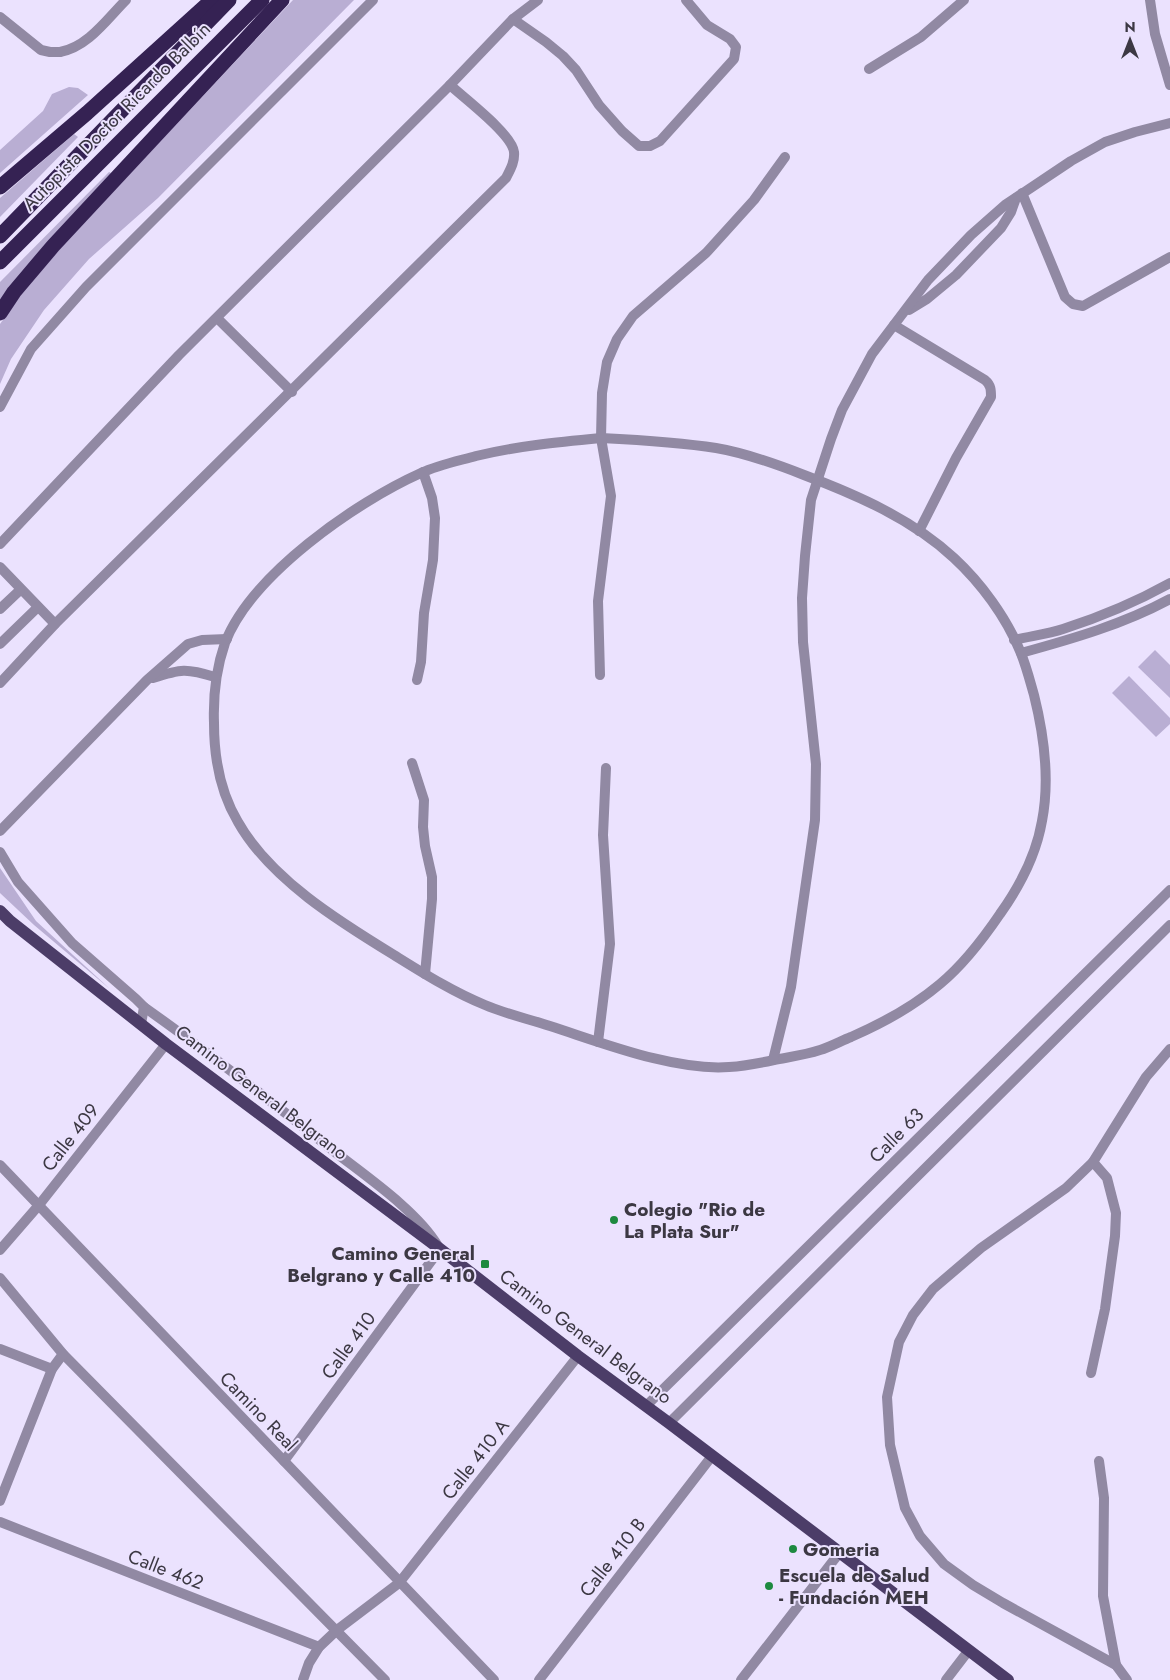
<svg xmlns="http://www.w3.org/2000/svg" width="1170" height="1680" viewBox="0 0 1170 1680" font-family="Jost,sans-serif">
  <style>
    .green { fill: #b9aed3 }
    .lines { fill: none; stroke-linecap: round; stroke-linejoin: round }
    .minor { stroke: #9189a3; stroke-width: 10 }
    .tertiary { stroke: #9189a3; stroke-width: 10 }
    .primary { stroke: #4c3d68; stroke-width: 12 }
    .motorway { stroke: #352253; stroke-width: 15 }
    .poi-dot { fill: #1d8940; stroke: #ebe2fe; stroke-width: 2 }
    .labels { text-anchor: middle; stroke-width: 4; stroke-linejoin: round; paint-order: stroke }
    .street-label { font-size: 19px; fill: #3c3843; stroke: #ebe2fe }
    .poi-label { font-size: 19px; font-weight: bold; fill: #3c3843; stroke: #ebe2fe; text-anchor: start }
  </style>
  <rect width="100%" height="100%" fill="#ebe2fe"/>
  <g class="green">
    <path d="M 293,0 L 354,0 L 158,198 L 89,259 L 44,310 L 11,359 L 0,384 L 0,324 L 22,293 L 65,243 Z"/>
    <path d="M 69,87 L 78,88 L 88,95 L 0,173 L 0,150 L 43,111 L 52,94 Z"/>
    <path d="M 74,134 L 78,137 L 0,217 L 0,198 Z"/>
    <path d="M 109,172 L 111,173 L 0,302 L 0,282 Z"/>
    <path d="M 1155,650 L 1170,665 L 1170,698 L 1138,667 Z"/>
    <path d="M 1129,676 L 1170,718 L 1170,724 L 1156,737 L 1112,693 Z"/>
    <path d="M 0,868 L 36,921 L 110,989 L 34,925 L 0,893 Z"/>
  </g>
  <g class="lines">
    <g class="minor">
      <path d="M 1150,0 L 1155,34 L 1170,85"/>
      <path d="M 0,17 L 41,50 L 50,52 L 60,52"/>
      <path d="M 513,19 L 546,42 L 563,56 L 576,70 L 599,105 L 622,131 L 639,146 L 650,146 L 660,141 L 734,59 L 736,47 L 730,39 L 707,25 L 686,0"/>
      <path d="M 869,69 L 921,37 L 964,0"/>
      <path d="M 1022,193 L 1065,297 L 1073,304 L 1083,306 L 1170,257"/>
      <path d="M 909,310 L 927,299 L 956,275 L 1001,228 L 1011,212 L 1016,198"/>
      <path d="M 217,318 L 292,392"/>
      <path d="M 894,325 L 985,380 C 991,385 991,390 991,397 L 956,458 L 919,531"/>
      <path d="M 601,438 C 640,440 678,442 716,448 C 746,453 776,464 804,475 C 857,495 912,519 954,558 C 981,583 1006,617 1020,651 C 1026,665 1030,681 1034,695 C 1044,735 1050,780 1042,821 C 1036,856 1020,886 1000,914 C 983,939 963,965 940,984 C 914,1006 883,1023 851,1037 C 841,1041 830,1047 820,1050 C 805,1055 789,1057 774,1060 C 760,1063 744,1066 729,1067 C 674,1071 603,1043 550,1026 C 529,1019 506,1014 485,1005 C 453,992 423,973 394,955 C 340,922 270,879 238,822 C 220,792 214,757 214,723 C 213,695 216,669 225,643 C 251,575 356,502 421,473 C 438,465 458,461 476,456 C 517,446 559,442 601,438 Z"/>
      <path d="M 0,544 L 179,355 L 450,85 L 513,19 L 538,0"/>
      <path d="M 0,567 L 55,624"/>
      <path d="M 0,609 L 20,590"/>
      <path d="M 1014,640 C 1031,636 1048,634 1063,629 C 1100,617 1136,602 1170,583"/>
      <path d="M 0,644 L 38,607"/>
      <path d="M 1021,653 C 1072,639 1124,624 1170,599"/>
      <path d="M 600,675 L 598,601 L 611,496 L 601,438 L 602,393 L 607,362 L 617,339 L 633,316 L 706,253 L 754,200 L 785,157"/>
      <path d="M 153,678 C 181,669 186,668 215,677"/>
      <path d="M 417,680 L 421,662 L 424,613 L 433,560 L 435,518 L 432,498 L 423,472"/>
      <path d="M 0,683 L 55,624 L 506,178 C 510,170 515,162 514,152 C 512,134 464,98 450,85"/>
      <path d="M 412,763 L 424,800 L 423,827 L 425,846 L 432,877 L 432,899 L 425,974"/>
      <path d="M 0,831 L 147,680 L 188,644 L 202,640 L 227,639"/>
      <path d="M 598,1042 L 610,944 L 603,835 L 606,768"/>
      <path d="M 773,1060 L 791,987 L 815,820 L 816,764 L 803,642 L 802,598 L 805,556 L 811,500 L 831,439 L 842,410 L 872,354 L 928,280 L 971,235 L 1005,205 L 1071,161 L 1105,142 L 1135,132 L 1170,123"/>
      <path d="M 0,1165 L 494,1680"/>
      <path d="M 0,1250 L 39,1205 L 166,1044"/>
      <path d="M 0,1278 L 63,1354 L 385,1680"/>
      <path d="M 0,1349 L 52,1369"/>
      <path d="M 1091,1373 L 1105,1309 L 1115,1236 L 1116,1213 L 1107,1178 L 1093,1162"/>
      <path d="M 646,1406 L 1170,890"/>
      <path d="M 669,1423 L 1170,925"/>
      <path d="M 284,1461 L 440,1249"/>
      <path d="M 1099,1461 L 1104,1498 L 1103,1596 L 1116,1665"/>
      <path d="M 0,1501 L 52,1369 L 63,1354"/>
      <path d="M 0,1522 L 319,1647"/>
      <path d="M 539,1680 L 712,1456"/>
      <path d="M 741,1680 L 840,1552"/>
      <path d="M 946,1680 L 969,1650"/>
      <path d="M 1127,1680 L 1116,1665 L 1003,1603 L 973,1585 L 944,1564 L 920,1536 L 905,1508 L 890,1445 L 887,1397 L 899,1342 L 913,1315 L 933,1289 L 981,1248 L 1066,1188 L 1093,1162 L 1146,1077 L 1170,1049"/>
    </g>
    <g class="tertiary">
      <path d="M 60,52 C 88,47 107,19 126,0"/>
      <path d="M 0,407 L 31,349 L 86,287 L 373,0"/>
      <path d="M 0,852 L 18,882 L 72,943 L 136,999 L 144,1007 L 141,1024"/>
      <path d="M 144,1007 C 209,1053 272,1102 335,1152 C 367,1177 417,1211 438,1246"/>
      <path d="M 303,1680 L 309,1663 L 319,1647 L 337,1630 L 399,1583 L 578,1356"/>
    </g>
    <path class="primary" d="M 0,911 L 10,921 L 166,1044 L 440,1249 L 578,1356 L 669,1423 L 1008,1680"/>
    <g class="motorway">
      <path d="M 0,187 L 87,113 L 212,0"/>
      <path d="M 0,236 L 229,0"/>
      <path d="M 0,262 L 262,0"/>
      <path d="M 0,313 L 14,292 L 53,246 L 282,0"/>
    </g>
  </g>
  <g class="poi-dot">
    <circle cx="614" cy="1220" r="5"/>
    <rect x="480" y="1259" width="10" height="10" rx="2.5"/>
    <circle cx="793" cy="1549" r="5"/>
    <circle cx="769" cy="1586" r="5"/>
  </g>
  <g class="labels">
    <g class="street-label">
      <text transform="translate(116 116) rotate(-45)" y="7">Autopista Doctor Ricardo Balbín</text>
      <text transform="translate(262 1092) rotate(37)" y="7">Camino General Belgrano</text>
      <text transform="translate(896 1135) rotate(-45)" y="7">Calle 63</text>
      <text transform="translate(70 1137) rotate(-52)" y="7">Calle 409</text>
      <text transform="translate(586 1336) rotate(37)" y="7">Camino General Belgrano</text>
      <text transform="translate(348 1345) rotate(-54)" y="7">Calle 410</text>
      <text transform="translate(259 1411) rotate(46)" y="7">Camino Real</text>
      <text transform="translate(475 1459) rotate(-52)" y="7">Calle 410 A</text>
      <text transform="translate(612 1557) rotate(-52)" y="7">Calle 410 B</text>
      <text transform="translate(166 1569) rotate(21)" y="7">Calle 462</text>
    </g>
    <g class="poi-label">
      <text x="624" y="1216">Colegio "Rio de<tspan x="624" dy="22">La Plata Sur"</tspan></text>
      <text x="475" y="1260" text-anchor="end">Camino General<tspan x="475" dy="22">Belgrano y Calle 410</tspan></text>
      <text x="803" y="1556">Gomeria</text>
      <text x="779" y="1582">Escuela de Salud<tspan x="779" dy="22">- Fundación MEH</tspan></text>
    </g>
  </g>
  <g transform="translate(1130 40)" stroke="#ebe2fe" stroke-width="4" paint-order="stroke">
  <path d="M0-4L9 19L0 12L-9 19Z" fill="#3c3843"/>
  <text y="-8" font-size="14" font-weight="bold" text-anchor="middle" fill="#3c3843">N</text>
  </g>
</svg>
